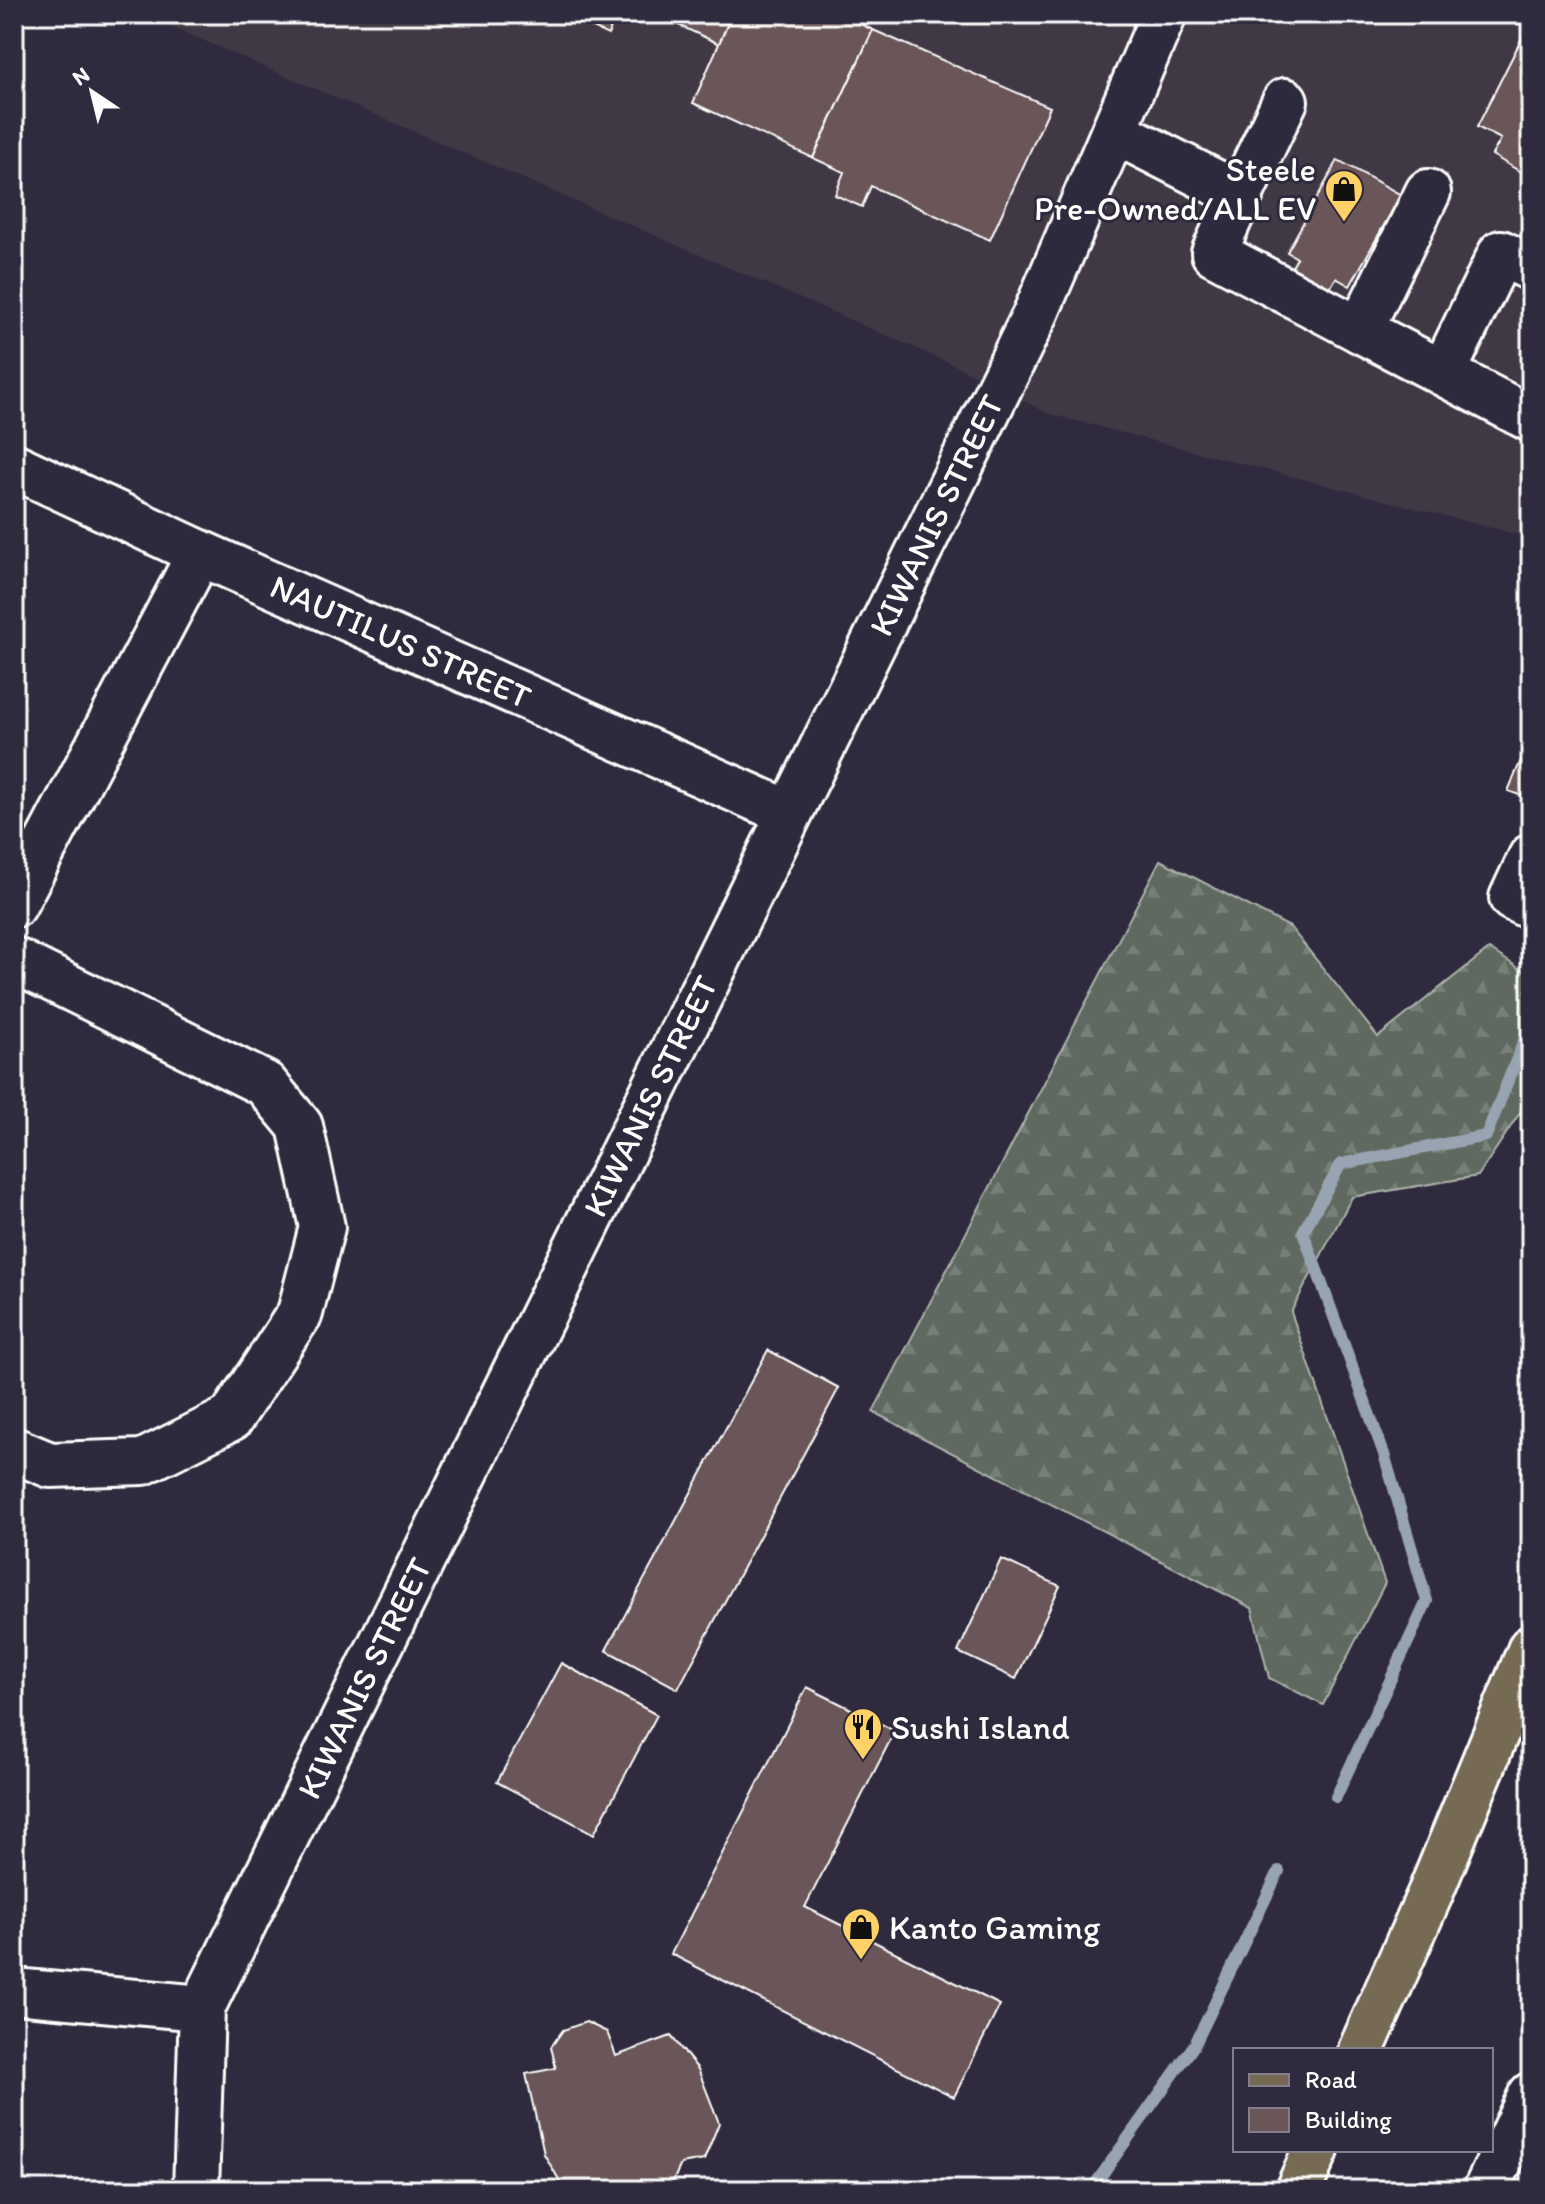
<svg xmlns="http://www.w3.org/2000/svg" width="1545" height="2204" viewBox="0 0 1545 2204" font-family="Itim,sans-serif">
  <style>
    .built { fill: #413745 }
    .forest { fill: url(#forest-firs); stroke: #aeb4ae; stroke-width: 2 }
    .lines { fill: none; stroke-linecap: round; stroke-linejoin: round }
    .stream { stroke: #98a4b2; stroke-width: 12 }
    .building { fill: #6a5558; stroke: #fff; stroke-width: 2 }
    .minor-casing { stroke: #fff; stroke-width: 50 }
    .major-casing { stroke: #fff; stroke-width: 50 }
    .minor { stroke: #2f2a3d; stroke-width: 44 }
    .major { stroke: #766a55; stroke-width: 44 }
    .labels { text-anchor: middle; stroke-width: 6; stroke-linejoin: round; paint-order: stroke }
    .poi-label { font-size: 34px; fill: #fff; stroke: #2f2a3d; text-anchor: start }
    .street-label { font-size: 34px; fill: #fff; stroke: #2f2a3d }
  </style>
  <defs>
    <pattern id="forest-firs" width="22" height="20" patternUnits="userSpaceOnUse" patternTransform="scale(2)"><rect width="22" height="20" fill="#5e695e"/><path d="M5 1l3.5 6h-7zM16 11l3.5 6h-7z" fill="#768076"/></pattern>
  </defs>
  <rect width="100%" height="100%" fill="#2f2a3d"/>
  <filter id="ink" filterUnits="userSpaceOnUse"><feTurbulence type="fractalNoise" baseFrequency=".0125" numOctaves="2"/><feDisplacementMap in="SourceGraphic" scale="16" xChannelSelector="R" yChannelSelector="G"/><feConvolveMatrix kernelMatrix="1 2 1 2 8 2 1 2 1" color-interpolation-filters="sRGB"/></filter>
  <g filter="url(#ink)">
    <path class="built" d="M 142,14 L 1531,14 L 1531,521 L 1519,535 L 1049,414 L 952,364 Z"/>
    <path class="forest" d="M 1160,860 L 1290,927 L 1378,1037 L 1489,949 L 1531,976 L 1531,1096 L 1478,1176 L 1352,1197 L 1291,1312 L 1385,1583 L 1323,1705 L 1269,1678 L 1252,1608 L 873,1412 Z"/>
    <g class="lines">
      <g class="stream">
        <path d="M 1336,1797 L 1427,1601 L 1384,1454 L 1303,1232 L 1341,1164 L 1486,1136 L 1531,1023"/>
        <path d="M 1091,2190 L 1195,2044 L 1279,1871"/>
      </g>
    </g>
    <g class="building">
      <path d="M 563,14 L 617,14 L 608,35 Z"/>
      <path d="M 655,14 L 732,14 L 719,44 Z"/>
      <path d="M 732,14 L 840,14 L 873,30 L 813,158 L 693,103 Z"/>
      <path d="M 1531,20 L 1531,178 L 1492,155 L 1501,139 L 1477,127 Z"/>
      <path d="M 873,30 L 1050,107 L 990,240 L 871,186 L 862,207 L 835,195 L 844,172 L 813,158 Z"/>
      <path d="M 1338,160 L 1401,195 L 1350,286 L 1336,278 L 1326,295 L 1288,274 L 1297,258 L 1287,252 Z"/>
      <path d="M 1531,737 L 1531,799 L 1508,791 Z"/>
      <path d="M 768,1350 L 839,1388 L 678,1689 L 606,1650 Z"/>
      <path d="M 1001,1559 L 1060,1586 L 1016,1679 L 958,1652 Z"/>
      <path d="M 561,1663 L 657,1715 L 594,1834 L 497,1782 Z"/>
      <path d="M 807,1687 L 895,1731 L 805,1907 L 1000,2005 L 954,2097 L 671,1954 Z"/>
      <path d="M 586,2022 L 607,2032 L 616,2056 L 671,2036 L 698,2069 L 719,2123 L 704,2160 L 681,2164 L 669,2190 L 565,2190 L 544,2154 L 526,2074 L 556,2068 L 551,2047 L 563,2030 Z"/>
    </g>
    <g class="lines">
      <g class="minor-casing">
        <g id="minor">
          <path d="M 1114,131 L 1240,195 L 1214,253 L 1360,330 L 1428,192"/>
          <path d="M 1240,195 L 1285,101"/>
          <path d="M 1360,330 L 1443,373 L 1501,253 L 1531,268"/>
          <path d="M 1443,373 L 1531,419"/>
          <path d="M 14,466 L 200,553 L 789,813"/>
          <path d="M 1531,857 L 1512,898 L 1531,907"/>
          <path d="M 14,905 L 200,553"/>
          <path d="M 14,960 L 265,1084 L 300,1126 L 322,1227 L 300,1313 L 231,1418 L 143,1462 L 50,1465 L 14,1450"/>
          <path d="M 14,1991 L 202,2008"/>
          <path d="M 196,2190 L 202,2008 L 1035,315 L 1164,14"/>
          <path d="M 1486,2190 L 1531,2095"/>
        </g>
      </g>
      <g class="major-casing">
        <g id="major">
          <path d="M 1361,2050 L 1430,1894 L 1531,1648"/>
          <path d="M 1298,2190 L 1316,2150"/>
        </g>
      </g>
      <use href="#minor" class="minor"/>
      <use href="#major" class="major"/>
    </g>
  </g>
  <defs>
    <g id="shop-pin" transform="scale(2)"><path d="M0 17L-7.5 6A9.5 9.5 0 1 1 7.5 6Z" fill="#ffd166" stroke="#2f2a3d"/><path d="M-5-2.5h2.3a2.7 3.5 0 0 1 5.4 0H5L5.5 6h-11ZM-1.5-2.5h3a1.5 2.3 0 0 0-3 0Z" fill="#111"/></g>
    <g id="restaurant-pin" transform="scale(2)"><path d="M0 17L-7.5 6A9.5 9.5 0 1 1 7.5 6Z" fill="#ffd166" stroke="#2f2a3d"/><path d="M-5-6h1v4h1v-4h1v4h1v-4h1v5L-1.5 .5V6h-2V.5L-5-1ZM5-6V6H3V1.5H1.5Q1.5-4 5-6Z" fill="#111"/></g>
  </defs>
  <g fill-rule="evenodd">
    <use href="#shop-pin" x="1344" y="189"/>
    <use href="#restaurant-pin" x="863" y="1727"/>
    <use href="#shop-pin" x="861" y="1927"/>
  </g>
  <g class="labels">
    <g class="poi-label">
      <text x="1316" y="181" text-anchor="end">Steele<tspan x="1316" dy="39">Pre-Owned/ALL EV</tspan></text>
      <text x="891" y="1739">Sushi Island</text>
      <text x="889" y="1939">Kanto Gaming</text>
    </g>
    <g class="street-label">
      <text transform="translate(936 515) rotate(-64)" y="12">KIWANIS STREET</text>
      <text transform="translate(401 641) rotate(24)" y="12">NAUTILUS STREET</text>
      <text transform="translate(650 1096) rotate(-64)" y="12">KIWANIS STREET</text>
      <text transform="translate(364 1678) rotate(-64)" y="12">KIWANIS STREET</text>
    </g>
  </g>
  <rect width="1545" height="2204" fill="none" stroke="#2f2a3d" stroke-width="48"/>
  <rect x="24" y="24" width="1497" height="2156" fill="none" stroke="#fff" stroke-width="3" filter="url(#ink)"/>
  <rect x="1233" y="2048" width="260" height="104" fill="#2f2a3d" stroke="#827f8b" stroke-width="2"/>
  <rect x="1249" y="2074" width="40" height="12" fill="#766a55" stroke="#827f8b" stroke-width="2"/>
  <text x="1305" y="2088" font-size="24" fill="#ffffff">Road</text>
  <rect x="1249" y="2108" width="40" height="24" fill="#6a5558" stroke="#827f8b" stroke-width="2"/>
  <text x="1305" y="2128" font-size="24" fill="#ffffff">Building</text>
  <g transform="translate(92 92) rotate(325)" stroke="#2f2a3d" stroke-width="6" paint-order="stroke">
  <path d="M0-6L14 30L0 20L-14 30Z" fill="#ffffff"/>
  <text y="-12" font-size="22" font-weight="bold" text-anchor="middle" fill="#ffffff">N</text>
  </g>
</svg>
